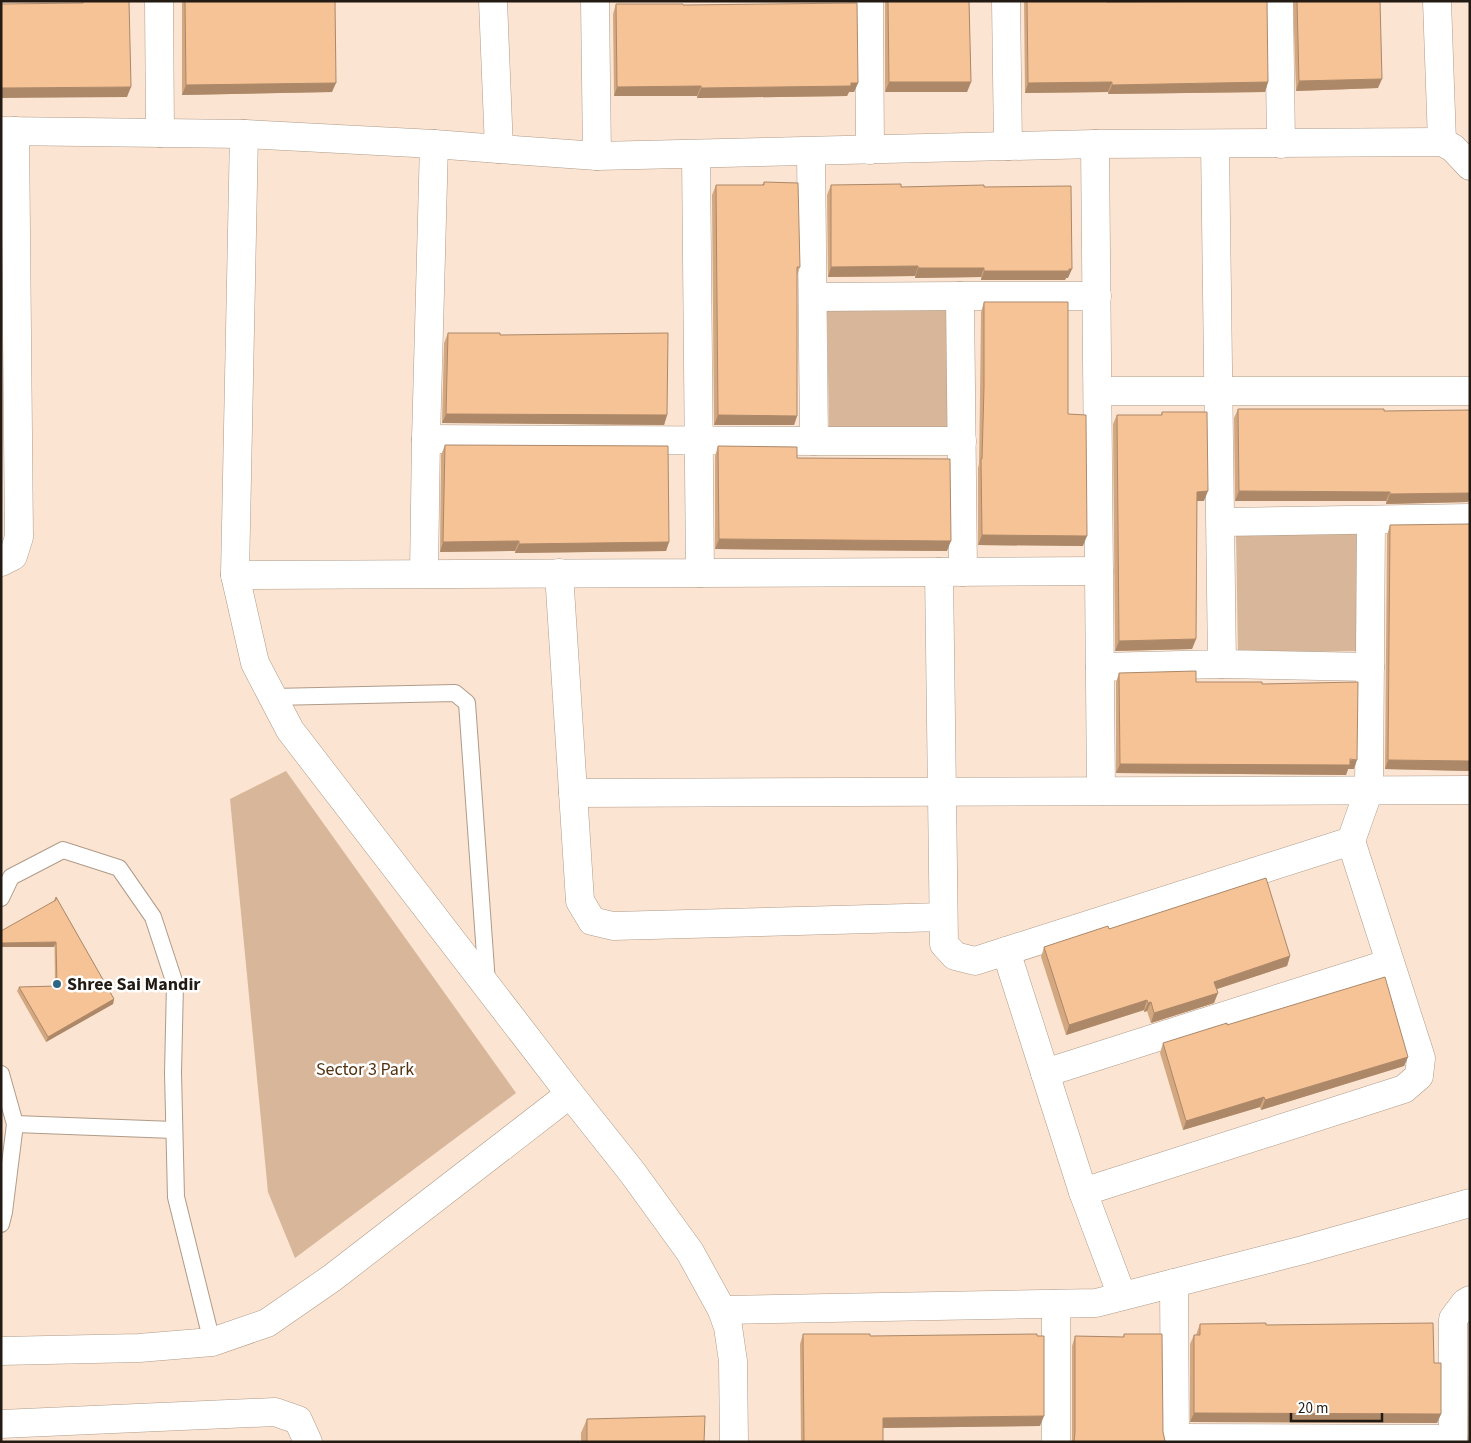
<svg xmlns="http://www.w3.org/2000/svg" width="1471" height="1443" viewBox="0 0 1471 1443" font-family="'Source Sans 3',sans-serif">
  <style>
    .green { fill: #d7b699 }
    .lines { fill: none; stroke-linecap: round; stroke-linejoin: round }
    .lane-casing { stroke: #b09b89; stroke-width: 18 }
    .street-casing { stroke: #b09b89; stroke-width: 29 }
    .lane { stroke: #fff; stroke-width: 16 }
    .street { stroke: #fff; stroke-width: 28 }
    .wall { fill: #d3a881 }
    .shaded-wall { fill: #ac8869 }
    .building { fill: #f5c396; stroke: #ac8869 }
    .poi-dot { fill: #2e6781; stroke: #fff; stroke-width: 2 }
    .labels { text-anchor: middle; stroke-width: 5; stroke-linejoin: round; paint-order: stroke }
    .poi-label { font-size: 18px; font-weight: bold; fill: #221a13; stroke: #fff; text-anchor: start }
    .park-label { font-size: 18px; fill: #543210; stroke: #fff }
  </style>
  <rect width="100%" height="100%" fill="#fbe4d1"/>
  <g class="green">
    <path d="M 948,308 L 950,429 L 829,430 L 827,309 Z"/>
    <path d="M 1357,531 L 1359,651 L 1238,653 L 1236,532 Z"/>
    <path d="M 286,771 L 516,1093 L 295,1258 L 268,1192 L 230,799 Z"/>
  </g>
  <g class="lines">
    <g class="lane-casing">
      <g id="lane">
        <path d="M 273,697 L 455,693 L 467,703 L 487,983"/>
        <path d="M 1,898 L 11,877 L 63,850 L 119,868 L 153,917 L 175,984 L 173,1073 L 176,1197 L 212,1342"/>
        <path d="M 1,1074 L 15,1124 L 4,1212 L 1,1224"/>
        <path d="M 15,1124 L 174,1130"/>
      </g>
    </g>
    <g class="street-casing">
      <g id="street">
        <path d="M 159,1 L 160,133"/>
        <path d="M 595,1 L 597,156"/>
        <path d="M 869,1 L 870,150"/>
        <path d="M 1006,1 L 1008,146"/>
        <path d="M 1279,1 L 1281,144"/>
        <path d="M 1437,1 L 1442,142"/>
        <path d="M 1,131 L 244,134 L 434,144 L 499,149 L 493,1"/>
        <path d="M 244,134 L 235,575 L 255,663 L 290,730 L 570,1094 L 632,1172 L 690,1252 L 722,1310 L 728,1327 L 733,1361 L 734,1442"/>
        <path d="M 1095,144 L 1101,791"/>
        <path d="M 499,149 L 597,156 L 1095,144 L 1442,142 L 1453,148 L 1470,166"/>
        <path d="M 813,297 L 960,296"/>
        <path d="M 1098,391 L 1470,391"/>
        <path d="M 426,439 L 814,441 L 811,152"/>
        <path d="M 814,441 L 962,441"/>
        <path d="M 1221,522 L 1470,518"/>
        <path d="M 1,562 L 13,556 L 19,537 L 15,131"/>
        <path d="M 963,572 L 960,296 L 1097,296"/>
        <path d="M 424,573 L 426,439 L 434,144"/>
        <path d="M 559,573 L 580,901 L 592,921 L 613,926 L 943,917"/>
        <path d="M 700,573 L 939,572"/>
        <path d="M 235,575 L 700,573 L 696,154"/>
        <path d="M 1222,664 L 1370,667"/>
        <path d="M 1100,667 L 1222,664 L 1215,144"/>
        <path d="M 573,793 L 1470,790"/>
        <path d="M 1351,841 L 1369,790 L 1371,520"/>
        <path d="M 1006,951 L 1083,1192 L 1122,1296"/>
        <path d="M 1045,1073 L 1390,963"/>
        <path d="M 1083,1192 L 1404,1089 L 1419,1076 L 1421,1058 L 1351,841 L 975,961 L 955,956 L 944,944 L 939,572 L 1099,571"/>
        <path d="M 1174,1283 L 1175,1442"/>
        <path d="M 1056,1304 L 1056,1442"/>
        <path d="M 722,1310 L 1096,1303 L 1303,1250 L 1470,1203"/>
        <path d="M 1,1351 L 139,1348 L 212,1342 L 267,1323 L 332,1278 L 570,1094"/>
        <path d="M 1,1424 L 275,1412 L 298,1420 L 308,1442"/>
        <path d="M 1175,1438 L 1453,1439"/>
        <path d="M 1453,1442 L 1453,1319 L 1465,1303 L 1470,1300"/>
      </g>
    </g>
    <use href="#lane" class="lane"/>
    <use href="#street" class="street"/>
  </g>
  <g class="wall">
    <path d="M 182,1 L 335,1 L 332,92 L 182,95 Z"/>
    <path d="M 885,1 L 969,1 L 969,3 L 971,82 L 967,92 L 885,92 Z"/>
    <path d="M 1024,1 L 1107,1 L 1107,2 L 1268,82 L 1265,92 L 1108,94 L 1108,92 L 1025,93 Z"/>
    <path d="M 1293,1 L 1380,1 L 1378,88 L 1296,91 Z"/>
    <path d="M 616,4 L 683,5 L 858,83 L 854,92 L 849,92 L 847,96 L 697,98 L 697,96 L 614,96 L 613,14 Z"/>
    <path d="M 764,182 L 800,267 L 797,275 L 797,416 L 794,425 L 714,425 L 712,195 L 716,185 L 762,185 Z"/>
    <path d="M 831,185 L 901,187 L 984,187 L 1068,278 L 1066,278 L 1065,280 L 981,280 L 981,277 L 915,278 L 915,276 L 828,277 L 827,195 Z"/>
    <path d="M 984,302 L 1068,414 L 1083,546 L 978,545 L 978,468 L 979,464 L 980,397 L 981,312 Z"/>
    <path d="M 448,333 L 500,335 L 667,415 L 664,425 L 442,423 L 444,343 Z"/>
    <path d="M 1238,409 L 1384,411 L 1470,410 L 1470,497 L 1468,502 L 1386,504 L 1386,501 L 1235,501 L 1234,418 Z"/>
    <path d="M 1162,412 L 1204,501 L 1197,501 L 1196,639 L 1192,649 L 1115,651 L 1113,424 L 1117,415 L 1161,415 Z"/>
    <path d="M 445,445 L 669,542 L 666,551 L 515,553 L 515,551 L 440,552 L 441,455 Z"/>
    <path d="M 718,446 L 797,458 L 947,551 L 715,549 L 715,456 Z"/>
    <path d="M 1390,525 L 1469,771 L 1385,769 L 1387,535 Z"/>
    <path d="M 1119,673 L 1196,682 L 1262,684 L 1354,769 L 1348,769 L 1346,775 L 1116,773 L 1116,682 Z"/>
    <path d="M 56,897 L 114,999 L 113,1004 L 46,1042 L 17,991 L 19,987 L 55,986 L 54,900 Z"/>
    <path d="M 1109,929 L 1290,956 L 1287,966 L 1216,989 L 1214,1003 L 1151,1023 L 1147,1011 L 1144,1012 L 1144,1010 L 1066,1035 L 1041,957 L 1044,947 Z"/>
    <path d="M 1227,1025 L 1408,1057 L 1404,1066 L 1261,1110 L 1260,1107 L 1183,1130 L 1160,1053 L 1163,1043 Z"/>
    <path d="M 1200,1324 L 1266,1325 L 1434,1363 L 1441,1414 L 1437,1423 L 1190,1422 L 1190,1344 L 1194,1335 L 1196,1335 Z"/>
    <path d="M 803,1334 L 870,1336 L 1040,1426 L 883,1428 L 883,1442 L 801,1442 L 800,1344 Z"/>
    <path d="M 1124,1334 L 1163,1432 L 1165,1441 L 1166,1442 L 1072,1442 L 1072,1346 L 1075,1336 L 1123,1337 Z"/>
    <path d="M 1470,1369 L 1470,1442 L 1468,1442 L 1469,1372 Z"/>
    <path d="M 587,1419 L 704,1442 L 581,1442 L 581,1433 Z"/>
  </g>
  <g class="shaded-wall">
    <path d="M 1382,79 L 1378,88 L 1296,91 L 1299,81 Z"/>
    <path d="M 889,82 L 971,82 L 967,92 L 885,92 Z"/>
    <path d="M 1112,82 L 1108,92 L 1025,93 L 1028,83 Z"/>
    <path d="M 1268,82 L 1265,92 L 1108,94 L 1112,85 Z"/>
    <path d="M 336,83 L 332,92 L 182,95 L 186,85 Z"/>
    <path d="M 858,83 L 854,92 L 849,92 L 847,96 L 697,98 L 701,88 Z"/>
    <path d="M 701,86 L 697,96 L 614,96 L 617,87 Z"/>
    <path d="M 131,87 L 127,97 L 1,98 L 1,88 Z"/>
    <path d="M 918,266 L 915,276 L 828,277 L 831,267 Z"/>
    <path d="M 918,268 L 984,268 L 981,277 L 915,278 Z"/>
    <path d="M 1072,269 L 1068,278 L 1066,278 L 1065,280 L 981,280 L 984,271 Z"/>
    <path d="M 446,414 L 667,415 L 664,425 L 442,423 Z"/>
    <path d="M 718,415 L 797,416 L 794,425 L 714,425 Z"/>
    <path d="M 1208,491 L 1204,501 L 1193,501 L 1197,492 Z"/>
    <path d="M 1239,491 L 1390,492 L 1386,501 L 1235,501 Z"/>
    <path d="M 1470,493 L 1470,497 L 1468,502 L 1386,504 L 1390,494 Z"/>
    <path d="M 982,535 L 1087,536 L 1083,546 L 978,545 Z"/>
    <path d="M 719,539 L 951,541 L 947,551 L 715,549 Z"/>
    <path d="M 519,541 L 515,551 L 440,552 L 443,542 Z"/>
    <path d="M 669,542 L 666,551 L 515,553 L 519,544 Z"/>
    <path d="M 1196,639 L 1192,649 L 1115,651 L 1119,641 Z"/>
    <path d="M 1357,760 L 1354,769 L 1348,769 L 1346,775 L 1116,773 L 1120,764 Z"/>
    <path d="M 1388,760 L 1470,761 L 1470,770 L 1469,771 L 1385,769 Z"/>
    <path d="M 56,942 L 54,947 L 1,947 L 1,943 Z"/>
    <path d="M 1290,956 L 1287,966 L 1211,991 L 1214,982 Z"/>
    <path d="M 1218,993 L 1214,1003 L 1151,1023 L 1154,1013 Z"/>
    <path d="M 114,999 L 113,1004 L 46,1042 L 48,1037 Z"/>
    <path d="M 1147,1000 L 1144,1010 L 1066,1035 L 1069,1025 Z"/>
    <path d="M 1151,1002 L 1147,1011 L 1144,1012 L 1148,1003 Z"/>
    <path d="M 1408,1057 L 1404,1066 L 1261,1110 L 1265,1100 Z"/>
    <path d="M 1264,1097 L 1260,1107 L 1183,1130 L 1186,1121 Z"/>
    <path d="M 1194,1413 L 1441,1414 L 1437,1423 L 1190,1422 Z"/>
    <path d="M 1044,1416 L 1040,1426 L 879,1428 L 883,1418 Z"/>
  </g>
  <g class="building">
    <path d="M 83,1 L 129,1 L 131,87 L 1,88 L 1,4 L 83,3 Z"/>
    <path d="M 185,1 L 335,1 L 336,83 L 186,85 Z"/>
    <path d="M 888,1 L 969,1 L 971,82 L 889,82 Z"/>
    <path d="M 1027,1 L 1107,1 L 1107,2 L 1267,1 L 1268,82 L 1112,85 L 1112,82 L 1028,83 Z"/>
    <path d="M 1297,1 L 1380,1 L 1382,79 L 1299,81 Z"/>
    <path d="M 857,3 L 858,83 L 851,83 L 851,86 L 701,88 L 701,86 L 617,87 L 616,4 L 683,4 L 683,5 Z"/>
    <path d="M 764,182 L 798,183 L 800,267 L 797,267 L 797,416 L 718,415 L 716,185 L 764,185 Z"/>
    <path d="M 901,184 L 901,187 L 984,185 L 984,187 L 1071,186 L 1072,269 L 1069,269 L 1069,271 L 984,271 L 984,268 L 918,268 L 918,266 L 831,267 L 831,185 Z"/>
    <path d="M 984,302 L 1068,302 L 1068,414 L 1086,415 L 1087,536 L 982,535 L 981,459 L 982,459 L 984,387 Z"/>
    <path d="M 448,333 L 500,333 L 500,335 L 668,333 L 667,415 L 446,414 Z"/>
    <path d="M 1238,409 L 1384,409 L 1384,411 L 1470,410 L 1470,493 L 1390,494 L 1390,492 L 1239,491 Z"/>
    <path d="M 1162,412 L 1207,412 L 1208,491 L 1197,492 L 1196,639 L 1119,641 L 1117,415 L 1162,415 Z"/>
    <path d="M 445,445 L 668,446 L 669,542 L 519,544 L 519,541 L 443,542 Z"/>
    <path d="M 718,446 L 797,447 L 797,458 L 950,459 L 951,541 L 719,539 Z"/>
    <path d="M 1470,524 L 1470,761 L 1388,760 L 1390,525 Z"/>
    <path d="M 1196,671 L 1196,682 L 1262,682 L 1262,684 L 1358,682 L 1357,760 L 1350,759 L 1350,765 L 1120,764 L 1119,673 Z"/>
    <path d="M 1266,878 L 1290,956 L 1214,982 L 1218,993 L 1154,1013 L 1151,1002 L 1148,1003 L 1147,1000 L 1069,1025 L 1044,947 L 1108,926 L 1109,929 Z"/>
    <path d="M 56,897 L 114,999 L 48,1037 L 19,987 L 57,986 L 56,942 L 1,943 L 1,931 L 56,900 Z"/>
    <path d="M 1385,977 L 1408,1057 L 1265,1100 L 1264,1097 L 1186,1121 L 1163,1043 L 1227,1023 L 1227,1025 Z"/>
    <path d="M 1266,1323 L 1266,1325 L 1433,1323 L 1434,1363 L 1441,1363 L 1441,1414 L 1194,1413 L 1194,1335 L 1200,1335 L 1200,1324 Z"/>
    <path d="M 803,1334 L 870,1334 L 870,1336 L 1037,1334 L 1037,1336 L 1044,1336 L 1044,1416 L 883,1418 L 883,1442 L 804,1442 Z"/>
    <path d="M 1124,1334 L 1162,1334 L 1163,1432 L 1165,1441 L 1166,1442 L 1074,1442 L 1075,1432 L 1075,1336 L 1124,1337 Z"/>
    <path d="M 705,1416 L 704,1442 L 587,1442 L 587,1419 Z"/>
  </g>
  <circle class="poi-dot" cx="57" cy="984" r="5"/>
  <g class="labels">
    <g class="poi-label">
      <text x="67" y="990">Shree Sai Mandir</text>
    </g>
    <g class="park-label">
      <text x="365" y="1075">Sector 3 Park</text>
    </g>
  </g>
  <rect width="1471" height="1443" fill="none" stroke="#221a13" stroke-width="5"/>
  <path d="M1291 1413v8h91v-8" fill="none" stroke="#221a13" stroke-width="2.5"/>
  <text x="1298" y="1413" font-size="15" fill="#221a13" stroke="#ffffff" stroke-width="4" paint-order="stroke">20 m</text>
</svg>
